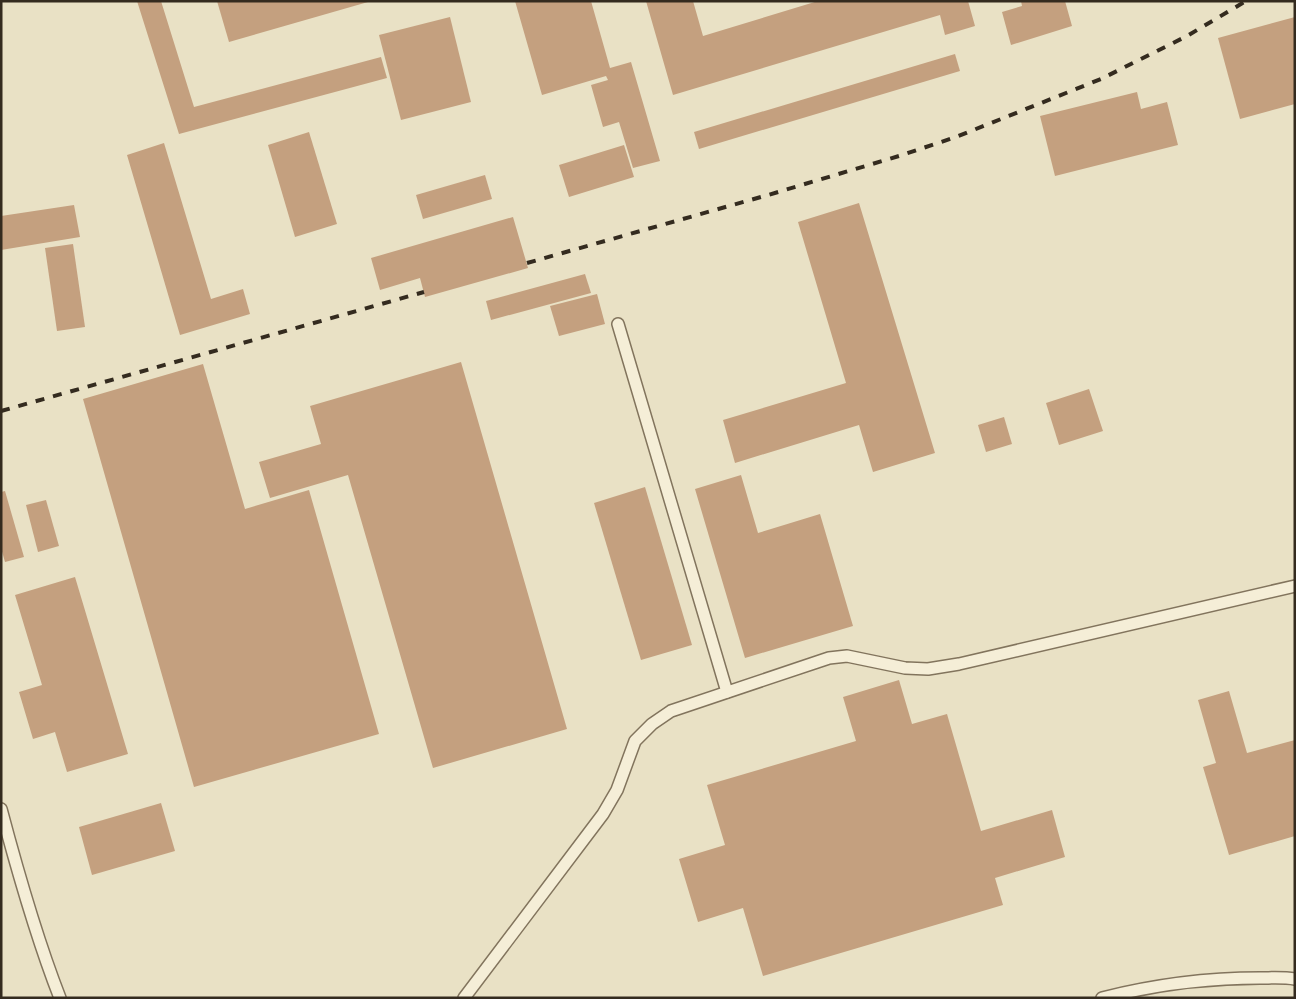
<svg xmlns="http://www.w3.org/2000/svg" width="1296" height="999" viewBox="0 0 1296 999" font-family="'Playfair Display',serif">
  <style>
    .building { fill: #c4a07f }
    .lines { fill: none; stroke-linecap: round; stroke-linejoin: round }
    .lane-casing { stroke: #82745d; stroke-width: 14 }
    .lane { stroke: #f5eed7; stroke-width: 11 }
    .rail { stroke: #342b1f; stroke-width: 4; stroke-dasharray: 9 9; stroke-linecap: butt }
  </style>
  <rect width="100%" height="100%" fill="#e9e1c5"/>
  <g class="building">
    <path d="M 137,1 L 161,1 L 194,107 L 381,57 L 387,78 L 179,134 Z"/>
    <path d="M 217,1 L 368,1 L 368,2 L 229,42 Z"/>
    <path d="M 515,1 L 591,1 L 610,68 L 631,62 L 660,161 L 633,168 L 619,122 L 603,127 L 591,85 L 608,80 L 606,76 L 542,95 Z"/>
    <path d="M 646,1 L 693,1 L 703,36 L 818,1 L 968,1 L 975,26 L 945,35 L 940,15 L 673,95 Z"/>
    <path d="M 1021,1 L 1065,1 L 1072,26 L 1011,45 L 1002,12 L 1022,6 Z"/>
    <path d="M 450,17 L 471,102 L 401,120 L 379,35 Z"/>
    <path d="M 1295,17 L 1295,104 L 1240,119 L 1218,38 Z"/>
    <path d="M 955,54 L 960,71 L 699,149 L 694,132 Z"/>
    <path d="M 1137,92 L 1141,109 L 1167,102 L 1178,145 L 1055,176 L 1040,116 Z"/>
    <path d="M 309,132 L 337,224 L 295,237 L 268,145 Z"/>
    <path d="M 164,143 L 211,299 L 243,289 L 250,314 L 180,335 L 127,155 Z"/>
    <path d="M 624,145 L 634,177 L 569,197 L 559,165 Z"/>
    <path d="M 485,175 L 492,199 L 423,219 L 416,195 Z"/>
    <path d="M 859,203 L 935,453 L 873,472 L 859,425 L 735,463 L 723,420 L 846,383 L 798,222 Z"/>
    <path d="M 74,205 L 80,237 L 1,250 L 1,216 Z"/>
    <path d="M 513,217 L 528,268 L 425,297 L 420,278 L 380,290 L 371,258 Z"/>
    <path d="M 73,244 L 85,327 L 57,331 L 45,248 Z"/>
    <path d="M 585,274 L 591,293 L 491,320 L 486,301 Z"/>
    <path d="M 597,294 L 605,324 L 559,336 L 550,306 Z"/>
    <path d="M 461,362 L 567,729 L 433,768 L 348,475 L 270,498 L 259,462 L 321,444 L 310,406 Z"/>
    <path d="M 203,364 L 245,509 L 309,490 L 379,734 L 194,787 L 83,399 Z"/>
    <path d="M 1089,389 L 1103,431 L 1059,445 L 1046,403 Z"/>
    <path d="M 1004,417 L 1012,444 L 986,452 L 978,425 Z"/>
    <path d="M 741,475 L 758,533 L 820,514 L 853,626 L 745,658 L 695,489 Z"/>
    <path d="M 645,487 L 692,645 L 641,660 L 594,503 Z"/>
    <path d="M 5,491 L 24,557 L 5,562 L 1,548 L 1,492 Z"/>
    <path d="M 46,500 L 59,546 L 38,552 L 26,505 Z"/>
    <path d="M 75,577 L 128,754 L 67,772 L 55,732 L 33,739 L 19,692 L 42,685 L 15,595 Z"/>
    <path d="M 899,680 L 912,724 L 947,714 L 981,831 L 1052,810 L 1065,857 L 995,878 L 1003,905 L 763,976 L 743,908 L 698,922 L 679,859 L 725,845 L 707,785 L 856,741 L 843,697 Z"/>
    <path d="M 1229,691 L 1247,753 L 1295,740 L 1295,836 L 1229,855 L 1203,767 L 1216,763 L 1198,700 Z"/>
    <path d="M 161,803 L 175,851 L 92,875 L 79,827 Z"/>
  </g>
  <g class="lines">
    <g class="lane-casing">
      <g id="lane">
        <path d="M 618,324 L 727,692"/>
        <path d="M 1,809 C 18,873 36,937 60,998"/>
        <path d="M 464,998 L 603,814 L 617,790 L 635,741 L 652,724 L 671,711 L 829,658 L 847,656 L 905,668 L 928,669 L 959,664 L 1295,586"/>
        <path d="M 1102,998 C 1153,985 1207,978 1260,978 C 1271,978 1283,977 1295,979"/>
      </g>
    </g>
    <use href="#lane" class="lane"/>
    <g class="rail">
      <path d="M 527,263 L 768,195 L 899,156 L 956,137 L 1101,79 L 1187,36 L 1246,1"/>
      <path d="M 1,411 L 424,292"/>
    </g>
  </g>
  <rect width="1296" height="999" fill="none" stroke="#342b1f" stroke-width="5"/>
</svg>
